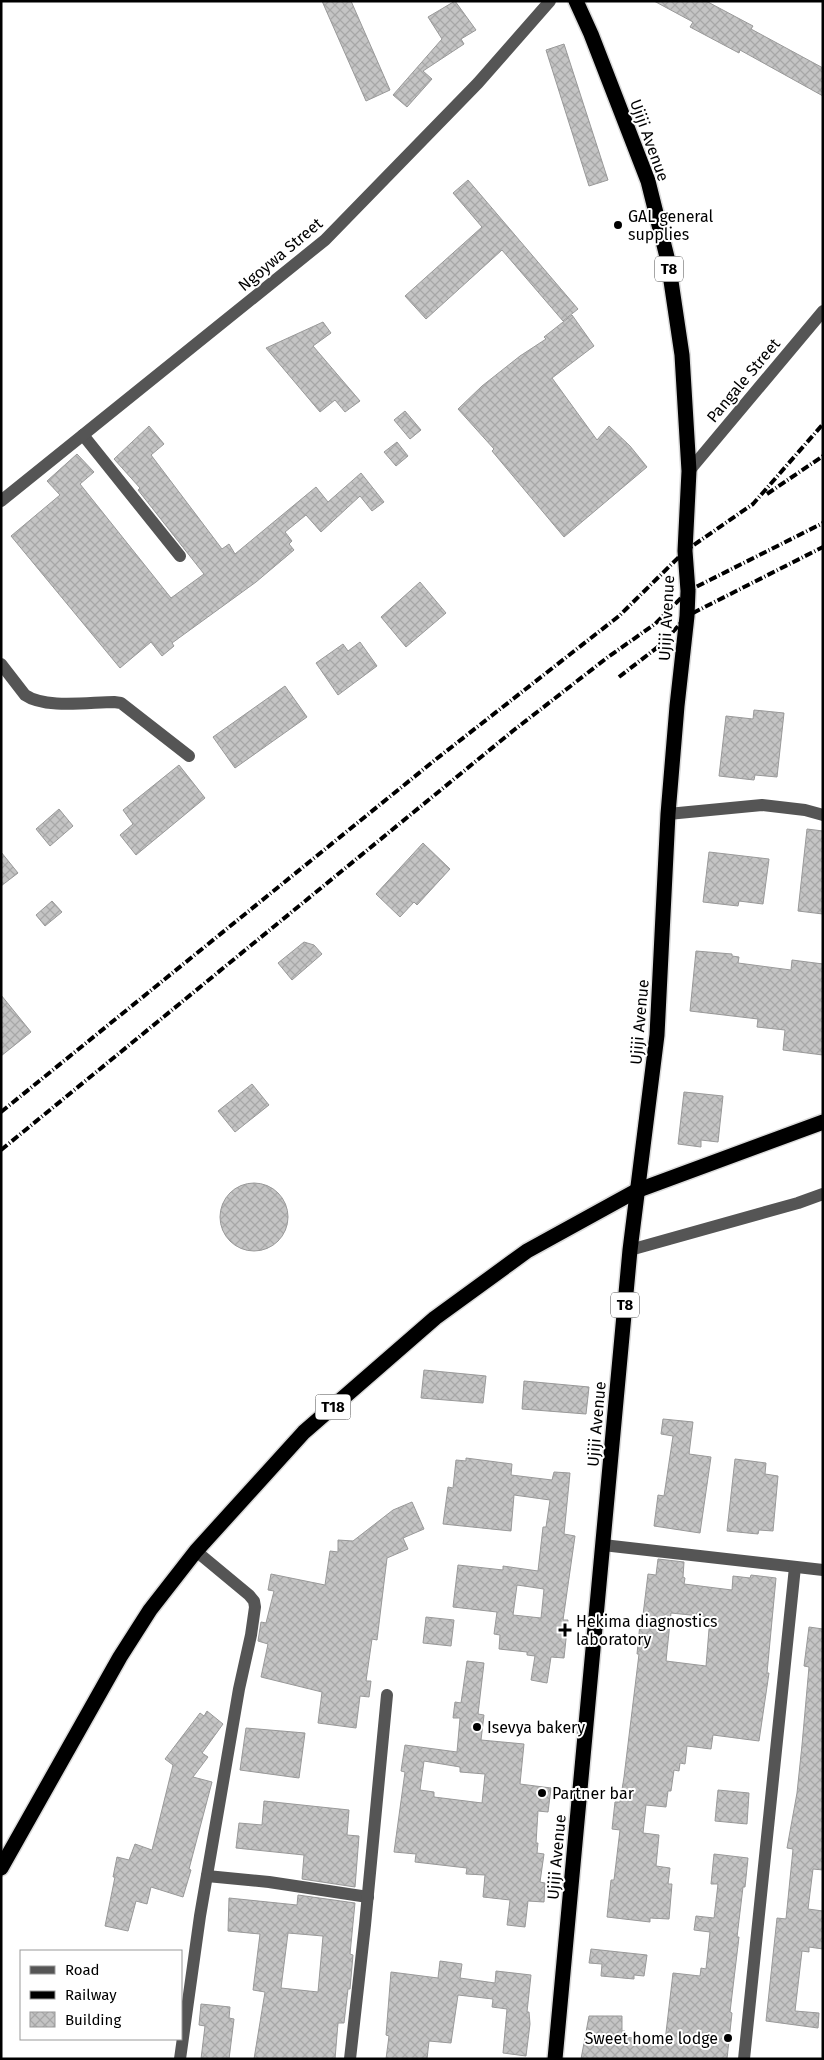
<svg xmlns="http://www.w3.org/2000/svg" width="824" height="2060" viewBox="0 0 824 2060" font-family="'Fira Sans',sans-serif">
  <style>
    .building { fill: url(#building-cross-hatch); stroke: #999; fill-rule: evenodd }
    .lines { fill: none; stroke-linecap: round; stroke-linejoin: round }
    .highway-casing { stroke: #dbdbdb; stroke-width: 18 }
    .minor { stroke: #555; stroke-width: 12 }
    .highway { stroke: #000; stroke-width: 15 }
    .rail { stroke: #000; stroke-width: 4; stroke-dasharray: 8 2.5 1 2.5; stroke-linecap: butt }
    .poi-dot { fill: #000; stroke: #fff; stroke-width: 2 }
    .labels { text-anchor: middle; stroke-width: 4; stroke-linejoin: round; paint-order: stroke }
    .shield { fill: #fff; stroke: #4c4c4c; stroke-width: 1 }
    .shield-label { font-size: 15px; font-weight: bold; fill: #000 }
    .street-label { font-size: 16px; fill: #000; stroke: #fff }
    .poi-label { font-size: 16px; fill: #000; stroke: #fff; text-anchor: start }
  </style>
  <defs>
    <pattern id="building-cross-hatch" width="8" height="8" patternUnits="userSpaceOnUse" patternTransform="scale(1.25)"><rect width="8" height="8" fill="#c4c4c4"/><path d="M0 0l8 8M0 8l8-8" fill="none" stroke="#a7a7a7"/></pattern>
  </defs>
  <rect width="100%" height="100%" fill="#fff"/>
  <g class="building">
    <path d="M 322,1 L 351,1 L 390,90 L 366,101 Z"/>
    <path d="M 455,1 L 476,30 L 461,39 L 464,44 L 423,71 L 432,79 L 407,107 L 393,95 L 442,39 L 428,17 Z"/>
    <path d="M 654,1 L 706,1 L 753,26 L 751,29 L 823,68 L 823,96 L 740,50 L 739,53 L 690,27 L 693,22 Z"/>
    <path d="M 564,44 L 608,180 L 589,186 L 546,50 Z"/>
    <path d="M 468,180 L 578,309 L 563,321 L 502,250 L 426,319 L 405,296 L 482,227 L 453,193 Z"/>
    <path d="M 572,315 L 594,346 L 552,378 L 597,440 L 609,426 L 630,446 L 647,467 L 564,537 L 492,451 L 494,449 L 458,409 L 482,386 L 520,356 L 546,339 L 544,337 Z"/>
    <path d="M 323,322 L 331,333 L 313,346 L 360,401 L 345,412 L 335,400 L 320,412 L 266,348 Z"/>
    <path d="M 405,411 L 421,430 L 410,439 L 394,420 Z"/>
    <path d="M 149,426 L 164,444 L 151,455 L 222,549 L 229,544 L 235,554 L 316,487 L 328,502 L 361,473 L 384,502 L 372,511 L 360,496 L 321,532 L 306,515 L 285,532 L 292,541 L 289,544 L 294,550 L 256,582 L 172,643 L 174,646 L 162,656 L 151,642 L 120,668 L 11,536 L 60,495 L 47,481 L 77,454 L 94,472 L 80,484 L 171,598 L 204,574 L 138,490 L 140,488 L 114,459 Z"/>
    <path d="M 397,442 L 408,456 L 396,466 L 384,452 Z"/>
    <path d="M 420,582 L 446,613 L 406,647 L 381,617 Z"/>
    <path d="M 360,642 L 377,666 L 338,695 L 316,663 L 343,644 L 348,651 Z"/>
    <path d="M 285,686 L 307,717 L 235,768 L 213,737 Z"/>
    <path d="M 754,710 L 784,713 L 777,777 L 755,775 L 754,780 L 719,776 L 726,716 L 753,719 Z"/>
    <path d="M 179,765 L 205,798 L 136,855 L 120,835 L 133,824 L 123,810 Z"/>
    <path d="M 59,809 L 73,826 L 50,846 L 36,829 Z"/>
    <path d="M 807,829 L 823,831 L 823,914 L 798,911 Z"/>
    <path d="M 423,843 L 450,869 L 417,905 L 414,902 L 400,917 L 376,894 Z"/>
    <path d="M 1,852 L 18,873 L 1,886 Z"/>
    <path d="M 709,852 L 769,859 L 763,904 L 739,901 L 738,906 L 703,902 Z"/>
    <path d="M 52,901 L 62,912 L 45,926 L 36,915 Z"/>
    <path d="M 304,942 L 314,945 L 322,954 L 292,980 L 278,963 Z"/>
    <path d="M 696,951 L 732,954 L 732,956 L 739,957 L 738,963 L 791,970 L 792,960 L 823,964 L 823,1055 L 783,1050 L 785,1030 L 757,1027 L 758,1019 L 690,1011 Z"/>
    <path d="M 1,995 L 31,1032 L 1,1056 Z"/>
    <path d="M 252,1084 L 269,1105 L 235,1132 L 218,1111 Z"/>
    <path d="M 684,1092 L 723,1096 L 718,1142 L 701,1140 L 701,1147 L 678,1144 Z"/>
    <circle cx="254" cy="1217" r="34"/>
    <path d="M 424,1370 L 486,1376 L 483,1403 L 421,1398 Z"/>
    <path d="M 524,1381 L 589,1387 L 586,1414 L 522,1409 Z"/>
    <path d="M 663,1419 L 693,1422 L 689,1454 L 711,1457 L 700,1533 L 654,1526 L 658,1495 L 664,1496 L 673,1436 L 661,1434 Z"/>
    <path d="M 466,1458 L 512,1464 L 511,1475 L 552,1480 L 554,1472 L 570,1473 L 564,1534 L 575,1536 L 563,1620 L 568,1620 L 564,1658 L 551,1657 L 547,1683 L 531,1680 L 535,1656 L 527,1655 L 527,1652 L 499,1649 L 500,1635 L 494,1634 L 497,1612 L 453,1607 L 458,1565 L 503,1570 L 503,1566 L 538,1571 L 543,1527 L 546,1527 L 550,1500 L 514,1495 L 511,1531 L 443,1524 L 448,1487 L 453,1488 L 456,1460 L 466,1461 ZM 517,1585 L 544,1589 L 541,1618 L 513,1615 Z"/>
    <path d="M 735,1459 L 766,1463 L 765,1474 L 778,1476 L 773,1531 L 759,1530 L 758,1534 L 727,1531 Z"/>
    <path d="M 412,1502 L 424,1529 L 403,1538 L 408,1549 L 387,1558 L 377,1640 L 372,1639 L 366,1681 L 371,1681 L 369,1697 L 360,1696 L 356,1728 L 318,1723 L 322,1692 L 261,1677 L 268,1644 L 258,1641 L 261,1622 L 266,1623 L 274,1591 L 268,1590 L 271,1574 L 325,1585 L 330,1551 L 338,1552 L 338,1540 L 353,1541 L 393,1510 Z"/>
    <path d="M 658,1559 L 684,1562 L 683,1577 L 685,1578 L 684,1584 L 732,1590 L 733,1576 L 750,1578 L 751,1575 L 776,1578 L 767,1673 L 769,1673 L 759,1741 L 713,1735 L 711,1749 L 687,1746 L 685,1764 L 680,1763 L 679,1771 L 674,1770 L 671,1791 L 668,1791 L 666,1807 L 646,1805 L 643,1833 L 659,1835 L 656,1866 L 670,1868 L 668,1884 L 672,1884 L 669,1919 L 650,1918 L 650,1922 L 607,1917 L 611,1880 L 614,1880 L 620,1830 L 612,1829 L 615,1802 L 620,1802 L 624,1777 L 639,1654 L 637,1654 L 641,1614 L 643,1615 L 648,1574 L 656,1575 ZM 671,1613 L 710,1617 L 706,1666 L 666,1661 Z"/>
    <path d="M 426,1617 L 454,1620 L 451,1646 L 423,1643 Z"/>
    <path d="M 809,1627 L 823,1629 L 823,1870 L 813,1869 L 808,1909 L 823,1911 L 823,1949 L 809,1947 L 809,1952 L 802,1951 L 795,2011 L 819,2013 L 818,2028 L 766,2021 L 777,1918 L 786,1919 L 793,1849 L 787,1848 L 797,1793 L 802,1745 L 809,1667 L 804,1666 Z"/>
    <path d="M 467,1661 L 484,1663 L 478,1714 L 484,1715 L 481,1740 L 524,1744 L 520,1784 L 551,1788 L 548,1812 L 538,1811 L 536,1843 L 538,1843 L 537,1853 L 544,1854 L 540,1882 L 545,1883 L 544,1902 L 528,1901 L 525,1927 L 507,1925 L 510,1900 L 483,1897 L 485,1875 L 466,1874 L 467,1868 L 415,1862 L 416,1854 L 394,1852 L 405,1772 L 401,1771 L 405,1745 L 457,1752 L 460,1718 L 453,1718 L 455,1702 L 461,1703 ZM 424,1761 L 460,1767 L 460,1772 L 485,1774 L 482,1803 L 434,1797 L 434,1792 L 420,1790 Z"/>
    <path d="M 207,1711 L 223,1724 L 202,1753 L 208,1757 L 193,1777 L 212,1782 L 189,1869 L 191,1870 L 183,1897 L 151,1887 L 147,1904 L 136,1901 L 128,1931 L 105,1926 L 115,1877 L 113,1877 L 117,1857 L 129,1860 L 135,1844 L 152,1850 L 173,1765 L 165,1759 L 200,1713 L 204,1716 Z"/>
    <path d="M 246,1728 L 305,1733 L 299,1778 L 240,1770 Z"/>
    <path d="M 718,1790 L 749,1793 L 747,1824 L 715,1821 Z"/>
    <path d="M 264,1801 L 349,1810 L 347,1835 L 359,1836 L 355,1887 L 302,1879 L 304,1855 L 236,1848 L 239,1823 L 262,1825 Z"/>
    <path d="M 714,1854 L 748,1858 L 745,1887 L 743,1887 L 737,1937 L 739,1937 L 730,2012 L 732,2013 L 727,2059 L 581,2059 L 589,2016 L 622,2016 L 622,2031 L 625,2031 L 624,2037 L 665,2041 L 673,1973 L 700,1976 L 701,1968 L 706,1969 L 710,1932 L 694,1930 L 696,1916 L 714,1918 L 718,1884 L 711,1884 Z"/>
    <path d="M 298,1895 L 355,1903 L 350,1954 L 353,1955 L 350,1989 L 348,1989 L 344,2023 L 338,2023 L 335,2059 L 254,2059 L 265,1992 L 253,1990 L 260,1934 L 228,1931 L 229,1898 L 297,1905 ZM 288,1933 L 323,1936 L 318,1992 L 281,1988 Z"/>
    <path d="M 591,1949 L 647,1955 L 644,1976 L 634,1975 L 634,1979 L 601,1976 L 602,1964 L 589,1963 Z"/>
    <path d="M 440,1961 L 462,1964 L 460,1978 L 495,1983 L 496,1971 L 531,1975 L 527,2012 L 529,2012 L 530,2024 L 526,2056 L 503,2053 L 507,2009 L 492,2007 L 493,1999 L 458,1995 L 451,2043 L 429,2041 L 427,2059 L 386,2059 L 389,2036 L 386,2035 L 391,1972 L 438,1978 Z"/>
    <path d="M 201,2004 L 230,2007 L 229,2018 L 234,2019 L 229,2059 L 201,2059 L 205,2026 L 199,2025 Z"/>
  </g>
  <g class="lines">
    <g class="highway-casing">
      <g id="highway">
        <path d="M 1,1868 L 120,1657 L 150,1610 L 196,1551 L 304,1432 L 435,1318 L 527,1251 L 636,1191 L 823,1122"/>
        <path d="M 555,2059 L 630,1250 L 657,1035 L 668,814 L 677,706 L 687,616 L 688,591 L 685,551 L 689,471 L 682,355 L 668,261 L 648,181 L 591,34 L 576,1"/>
      </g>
    </g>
    <g class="minor">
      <path d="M 83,435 L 180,556"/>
      <path d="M 689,471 L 823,311"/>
      <path d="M 1,501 L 325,240 L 478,83 L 550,1"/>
      <path d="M 1,664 L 25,695 C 45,709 90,702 114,702 L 121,703 L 189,756"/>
      <path d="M 668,814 L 762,805 L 805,810 L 823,815"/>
      <path d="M 630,1250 L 798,1203 L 823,1194"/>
      <path d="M 603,1545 L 823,1570"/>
      <path d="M 207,1876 L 269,1882 L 368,1897"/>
      <path d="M 180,2059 L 200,1916 L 239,1689 L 251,1635 L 255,1607 L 254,1601 L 249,1595 L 196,1551"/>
      <path d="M 350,2059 L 365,1925 L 387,1695"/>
      <path d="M 744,2059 L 795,1567"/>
    </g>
    <use href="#highway" class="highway"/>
    <g class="rail">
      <path d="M 767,494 L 823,456"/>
      <path d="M 619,677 L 663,643 L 687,616 L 823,547"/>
      <path d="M 1,1112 L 435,760 L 619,616 L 685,551 L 753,504 L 823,424"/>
      <path d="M 1,1150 L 514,730 L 608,657 L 655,624 L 688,591 L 823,523"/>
    </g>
  </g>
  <g class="poi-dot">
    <circle cx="618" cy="225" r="5"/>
    <path d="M562.5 1622.5h5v5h5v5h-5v5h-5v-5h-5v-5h5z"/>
    <circle cx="477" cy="1727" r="5"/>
    <circle cx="542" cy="1793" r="5"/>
    <circle cx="728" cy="2038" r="5"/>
  </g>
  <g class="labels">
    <g class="shield">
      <rect x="655" y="256.5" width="28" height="25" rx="4"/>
      <rect x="611" y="1292.5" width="28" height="25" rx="4"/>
      <rect x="315.5" y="1394.5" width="35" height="25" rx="4"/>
    </g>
    <g class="shield-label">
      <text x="669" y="274">T8</text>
      <text x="625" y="1310">T8</text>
      <text x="333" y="1412">T18</text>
    </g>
    <g class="street-label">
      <text transform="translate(650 140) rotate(70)" y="6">Ujiji Avenue</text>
      <text transform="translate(280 254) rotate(-40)" y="6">Ngoywa Street</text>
      <text transform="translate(743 380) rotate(-50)" y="6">Pangale Street</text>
      <text transform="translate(666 618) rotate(-87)" y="6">Ujiji Avenue</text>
      <text transform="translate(639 1022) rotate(-85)" y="6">Ujiji Avenue</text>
      <text transform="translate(596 1424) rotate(-85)" y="6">Ujiji Avenue</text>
      <text transform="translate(556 1857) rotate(-85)" y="6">Ujiji Avenue</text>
    </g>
    <g class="poi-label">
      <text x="628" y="222">GAL general<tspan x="628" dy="18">supplies</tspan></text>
      <text x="576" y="1627">Hekima diagnostics<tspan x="576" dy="18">laboratory</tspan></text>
      <text x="487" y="1733">Isevya bakery</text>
      <text x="552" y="1799">Partner bar</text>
      <text x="718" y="2044" text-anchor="end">Sweet home lodge</text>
    </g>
  </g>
  <rect width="824" height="2060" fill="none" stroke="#000000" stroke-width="5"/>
  <rect x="20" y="1950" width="162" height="90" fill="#ffffff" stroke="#999999"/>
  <rect x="30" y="1966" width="25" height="8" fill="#555555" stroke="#999999"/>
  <text x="65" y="1975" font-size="15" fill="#000000">Road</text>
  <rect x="30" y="1991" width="25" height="8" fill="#000000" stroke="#999999"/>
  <text x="65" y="2000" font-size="15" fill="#000000">Railway</text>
  <rect x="30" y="2012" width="25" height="15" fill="url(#building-cross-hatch)" stroke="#999999"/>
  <text x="65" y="2025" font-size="15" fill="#000000">Building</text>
</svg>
